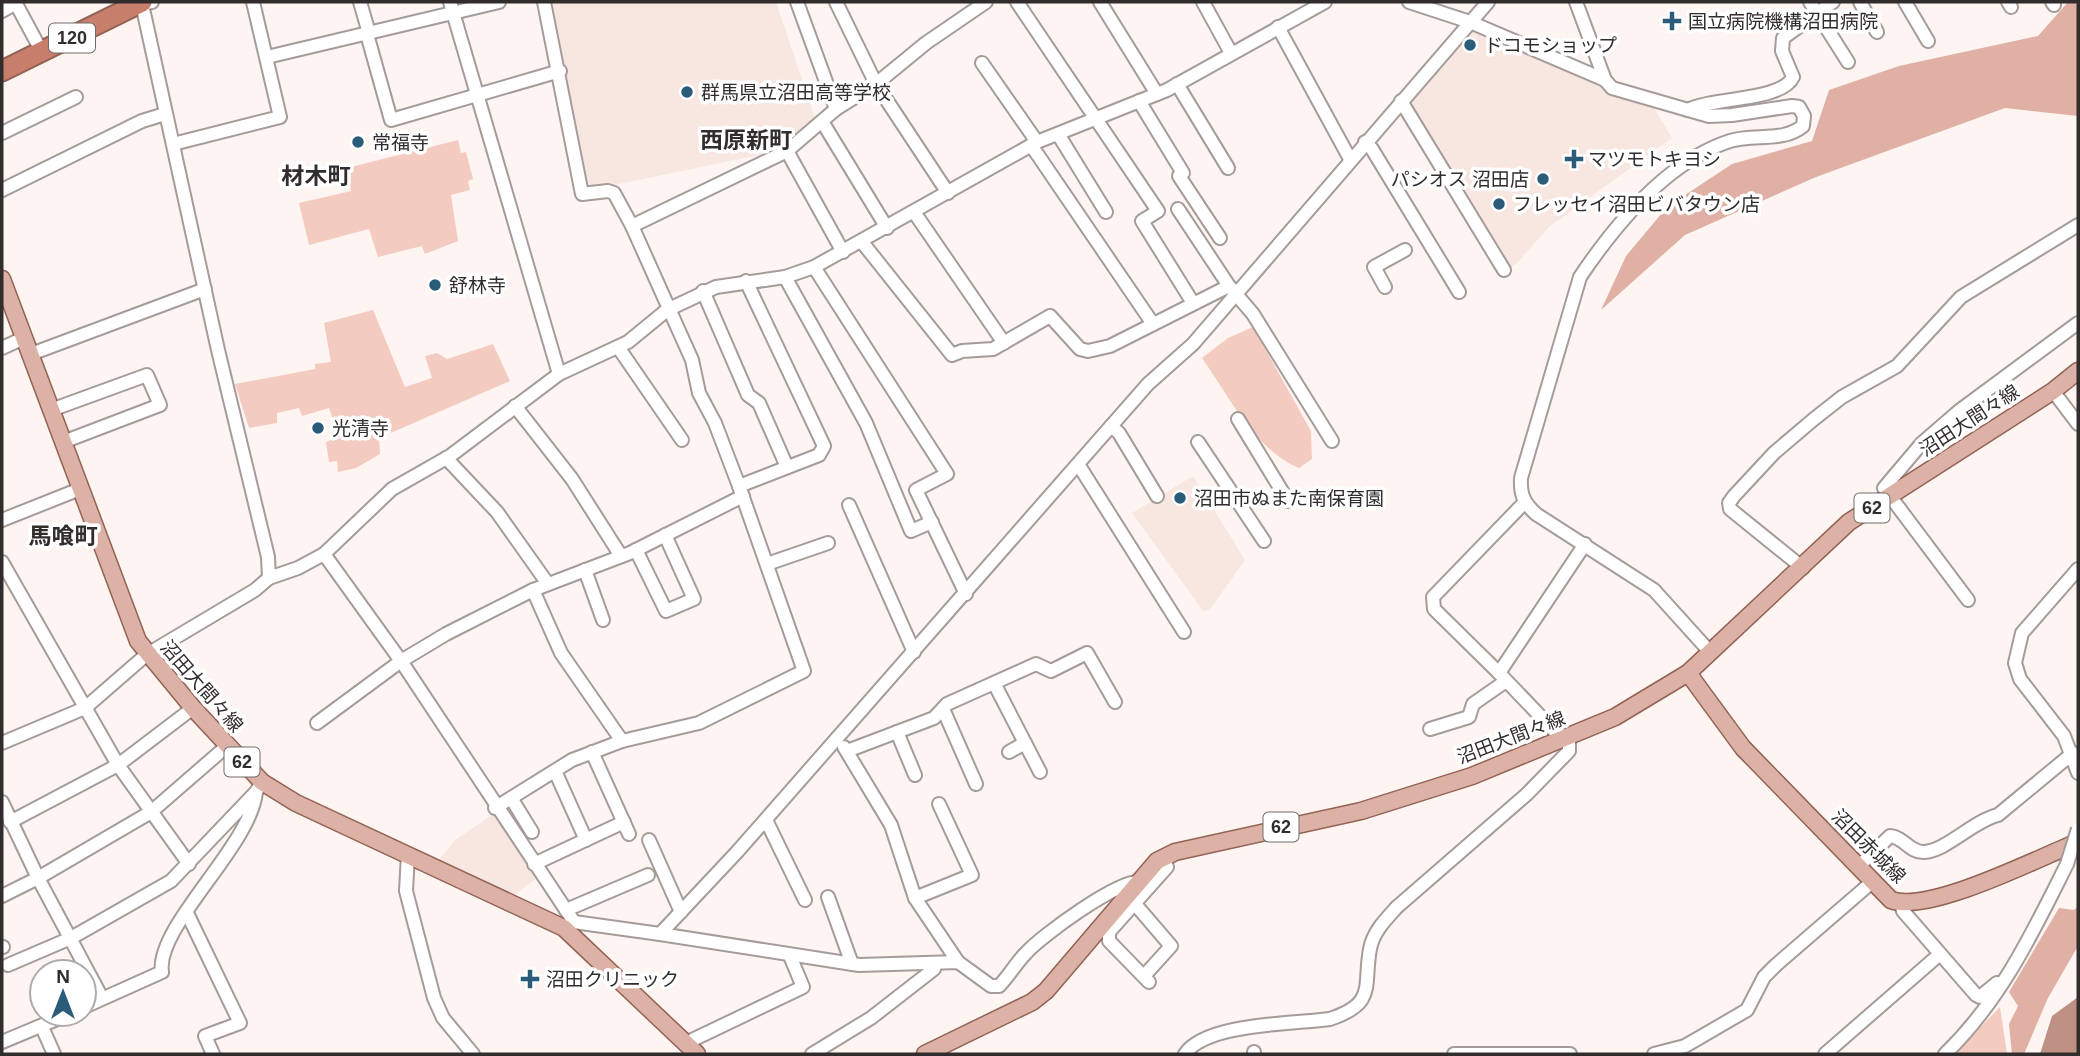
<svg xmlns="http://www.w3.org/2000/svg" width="2080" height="1056" viewBox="0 0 2080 1056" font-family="Arial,'Noto Sans JP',sans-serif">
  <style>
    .built { fill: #f8e6e1 }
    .green { fill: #f4cbc0 }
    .forest { fill: #dfb0a3 }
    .water { fill: #bf9185 }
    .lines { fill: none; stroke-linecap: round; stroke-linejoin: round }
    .minor-casing { stroke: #a59c9a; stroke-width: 16 }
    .major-casing { stroke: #926255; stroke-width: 19 }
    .highway-casing { stroke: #926255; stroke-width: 23 }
    .minor { stroke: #fff; stroke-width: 12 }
    .major { stroke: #ddb2a6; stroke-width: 16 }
    .highway { stroke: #c77f6b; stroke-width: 19 }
    .minor-bridge-casing { stroke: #a59c9a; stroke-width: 16; stroke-linecap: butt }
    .minor-bridge { stroke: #fff; stroke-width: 12 }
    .poi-dot { fill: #2a5b79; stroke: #fff; stroke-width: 2.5 }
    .labels { text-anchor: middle; stroke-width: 7; stroke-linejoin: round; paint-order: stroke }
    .shield { fill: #fff; stroke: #6f6c6b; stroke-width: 2 }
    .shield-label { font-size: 18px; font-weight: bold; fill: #312d2c }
    .poi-label { font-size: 19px; fill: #312d2c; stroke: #fff; text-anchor: start }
    .street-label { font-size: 19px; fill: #312d2c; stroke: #fff }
    .quarter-label { font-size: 23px; font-weight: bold; fill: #312d2c; stroke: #fff }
  </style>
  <rect width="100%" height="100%" fill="#fef5f2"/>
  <g class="built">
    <path d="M 548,2 L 776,2 L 817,124 L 783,150 L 590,190 Z"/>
    <path d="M 1473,30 L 1588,79 L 1608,92 L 1653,106 L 1672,138 L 1549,227 L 1517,263 L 1508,269 L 1409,106 L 1408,101 Z"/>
    <path d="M 1193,476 L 1245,560 L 1211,608 L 1204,612 L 1132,513 Z"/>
    <path d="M 495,813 L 539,876 L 512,897 L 437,862 L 455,840 Z"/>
  </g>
  <g class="green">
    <path d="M 458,140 L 461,153 L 466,152 L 473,179 L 468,181 L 470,190 L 451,195 L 458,241 L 425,254 L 422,246 L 378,257 L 369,229 L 309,245 L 299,203 L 351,191 L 347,168 Z"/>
    <path d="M 373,310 L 405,387 L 432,378 L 425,356 L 437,353 L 447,359 L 493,344 L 510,381 L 379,438 L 380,454 L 356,468 L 338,472 L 337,461 L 329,462 L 326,442 L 339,437 L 329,408 L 302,416 L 299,408 L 277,413 L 277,423 L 249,428 L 235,384 L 315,369 L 315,364 L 331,362 L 324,323 Z"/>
    <path d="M 1253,327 L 1311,431 L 1312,459 L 1299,468 C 1255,450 1229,396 1202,358 L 1228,338 Z"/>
    <path d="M 2000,1007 L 2007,1054 L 1954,1054 Z"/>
  </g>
  <g class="forest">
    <path d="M 2068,2 L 2078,2 L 2078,116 L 2005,108 L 1816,177 L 1685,235 L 1601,310 L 1626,256 L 1667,207 L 1732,164 L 1812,141 L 1829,90 L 1899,66 L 2038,36 Z"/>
    <path d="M 2078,906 L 2078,946 L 2048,998 L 2024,1054 L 2012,1054 L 2009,1024 L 2018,1006 L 2009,992 L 2059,908 L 2074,910 Z"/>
  </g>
  <path class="water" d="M 2078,997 L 2078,1054 L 2040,1054 L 2052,1016 Z"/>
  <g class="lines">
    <g class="minor-casing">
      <g id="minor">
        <path d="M 15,2 L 42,52"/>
        <path d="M 152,2 L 142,4 L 218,350 L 268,557 L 269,578"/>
        <path d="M 360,2 L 369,33"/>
        <path d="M 450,2 L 559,374"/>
        <path d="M 797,2 L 836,109"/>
        <path d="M 836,2 L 876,84 L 948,193"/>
        <path d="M 1017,2 L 1158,211 L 1142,221 L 1193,303"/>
        <path d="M 1100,2 L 1157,94"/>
        <path d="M 1203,2 L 1231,53"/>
        <path d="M 1409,2 L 1470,22 L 1605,80"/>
        <path d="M 1576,2 L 1605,80 L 1612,88 L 1709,116 L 1732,115 L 1792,106 L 1799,107 L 1804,116 L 1803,126 C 1782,143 1754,133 1730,141 C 1668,161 1615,225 1580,277 L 1521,478 C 1520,495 1524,503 1536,514 L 1654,590 L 1710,652"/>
        <path d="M 1810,2 L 1848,62"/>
        <path d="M 1860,2 L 1877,32"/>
        <path d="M 1905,2 L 1928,41"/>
        <path d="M 2008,2 L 2011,7"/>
        <path d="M 2052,2 L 2054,5"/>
        <path d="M 2,11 L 16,3"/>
        <path d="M 1278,27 L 1350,159"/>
        <path d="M 367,34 L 391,120 L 560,71"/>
        <path d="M 267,57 L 499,2"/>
        <path d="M 982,63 L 1037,142"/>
        <path d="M 1177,84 L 1228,168"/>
        <path d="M 1139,101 L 1183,173 L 1179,176 L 1220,238"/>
        <path d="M 1401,101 L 1504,270"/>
        <path d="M 1688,110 C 1713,97 1782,101 1793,77 L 1782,51 L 1783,38 L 1833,2"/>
        <path d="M 823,123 L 887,228"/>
        <path d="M 2,133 L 76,97"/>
        <path d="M 1058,134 L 1106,212"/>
        <path d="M 1365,142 L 1372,149 L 1459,292"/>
        <path d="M 173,144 L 280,117 L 253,2"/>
        <path d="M 1031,145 L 1153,324"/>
        <path d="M 787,151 L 843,252"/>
        <path d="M 2,190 L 142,121 L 165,114"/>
        <path d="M 1178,209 L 1229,286"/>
        <path d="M 914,212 L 1004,343"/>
        <path d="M 632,226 L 787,151 L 836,109 L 876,84 L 926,43 L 986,2"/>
        <path d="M 862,242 L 952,355 L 962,351 L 993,349 L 1050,316 L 1080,349 L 1088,351 L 1110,346 L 1229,286 L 1253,314 L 1332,441"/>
        <path d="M 814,267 L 947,474 L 916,490 L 966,594"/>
        <path d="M 785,277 L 866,423 L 911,531 L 932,522"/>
        <path d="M 1385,287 L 1374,267 L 1405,250"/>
        <path d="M 703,291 L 748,395 L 759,403 L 787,467"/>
        <path d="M 618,347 L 682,440"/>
        <path d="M 2,348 L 24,338"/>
        <path d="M 31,354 L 205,289"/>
        <path d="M 2053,391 L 2078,424"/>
        <path d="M 515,406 L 572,479 L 621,556"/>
        <path d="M 51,410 L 147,375 L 160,405 L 63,442"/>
        <path d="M 1238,419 L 1288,501"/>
        <path d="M 1111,426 L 1119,433 L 1157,496"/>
        <path d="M 1198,442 L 1264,541"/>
        <path d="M 446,458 L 497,512 L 548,584"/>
        <path d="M 1078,464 L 1184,632"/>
        <path d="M 739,486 L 819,455 L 824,446 L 746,281"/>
        <path d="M 849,505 L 914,652"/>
        <path d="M 2,520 L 80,489"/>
        <path d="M 636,550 L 666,611 L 694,599 L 665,535"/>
        <path d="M 324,554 L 401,661 L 574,922"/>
        <path d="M 2,562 L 118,765 L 189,864"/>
        <path d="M 767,564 L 828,543"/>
        <path d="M 1803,568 L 1730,509 L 1729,503 L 1734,496 L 1774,453 L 1814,419 L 1842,397 L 1897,366 L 1961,297 L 2078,225"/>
        <path d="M 2078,569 L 2022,633 L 2015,663 L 2020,679 L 2064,736 L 2078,773"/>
        <path d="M 585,570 L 603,620"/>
        <path d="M 533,590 L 561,653 L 622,741"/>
        <path d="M 1968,600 L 1884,488 L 1922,443 L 1959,411 L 2078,323"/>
        <path d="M 1499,673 L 1434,609 L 1433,597 L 1524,503"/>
        <path d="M 994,683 L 1040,772"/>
        <path d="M 943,709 L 976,784"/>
        <path d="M 317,723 L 401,661 L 446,634 L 533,590 L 630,553 L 743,496"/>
        <path d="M 1430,729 L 1469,717 L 1473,704 L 1506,681"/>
        <path d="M 897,732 L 915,775"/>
        <path d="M 1563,740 L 1499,673 L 1585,544"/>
        <path d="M 2,743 L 85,708 L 146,655 L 255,590 L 269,578 L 298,568 L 324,554 L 392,489 L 450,456 L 559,374 L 628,342 L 667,310 L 716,287 L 785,277 L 814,267 L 1037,142 L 1167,90 L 1325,2"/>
        <path d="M 844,747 L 891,825 L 915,898 L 958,962"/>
        <path d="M 847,751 L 934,718 L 947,704 L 1036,664 L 1051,671 L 1087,653 L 1115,702"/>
        <path d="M 592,752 L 629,834"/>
        <path d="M 1009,752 L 1025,743"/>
        <path d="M 555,771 L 586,840"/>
        <path d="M 511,798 L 532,832"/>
        <path d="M 2,802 L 38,878 L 102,998"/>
        <path d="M 495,808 L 572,760 L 622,741 L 699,723 L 804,671 L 739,486 L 715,423 L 699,393 L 692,360 L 632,226 L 614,193 L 608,191 L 582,194 L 544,2"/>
        <path d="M 766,820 L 805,900"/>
        <path d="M 10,822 L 118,765 L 193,708"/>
        <path d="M 649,840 L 681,912"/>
        <path d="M 408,854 L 406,891 L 434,998 L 443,1018 L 473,1054"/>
        <path d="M 534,864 L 624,822"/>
        <path d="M 1858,867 L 1890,836 C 1904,837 1910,853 1924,852 C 1946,851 1973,821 1998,815 L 2073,753"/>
        <path d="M 2,896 L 38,878 L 151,812 L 227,746"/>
        <path d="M 828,897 L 852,964"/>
        <path d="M 915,898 L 972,875 L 939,804"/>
        <path d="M 1901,903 L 1903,911 L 1976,995 L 1980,997 L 1997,983"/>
        <path d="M 1135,904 L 1171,946 L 1144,976"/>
        <path d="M 566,910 L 648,875"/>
        <path d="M 187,913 L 240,1023 L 205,1036 L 213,1054"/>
        <path d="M 564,928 L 574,922 L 660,934 L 737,852 L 1148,384 L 1193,344 L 1488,2"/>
        <path d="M 660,934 L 859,965 L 958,962 L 991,986 L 999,986 C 1009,976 1016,963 1026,953 C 1041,936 1118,880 1139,882"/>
        <path d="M 2,947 L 3,947"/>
        <path d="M 8,965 L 71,938 L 171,881 L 256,792 L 262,782"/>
        <path d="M 1149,982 L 1109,941 L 1109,932 L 1167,867 L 1163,858"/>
        <path d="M 84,1007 L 162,972 C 155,927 251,846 256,792"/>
        <path d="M 42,1027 L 54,1054"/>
        <path d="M 2,1042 L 69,1014"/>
        <path d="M 686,1043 L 803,987 L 790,956"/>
        <path d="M 1254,1052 L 1254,1054"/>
        <path d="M 812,1054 L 871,1018 L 934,969 L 935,964"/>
        <path d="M 1185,1054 C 1206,1023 1293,1024 1330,1019 C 1377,1003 1363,987 1370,949 C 1373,932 1386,919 1397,907 L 1527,794 L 1569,751 L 1569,738"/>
        <path d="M 1454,1054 L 1570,1054"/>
        <path d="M 1654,1054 L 1685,1046 L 1747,1010 L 1764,977 L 1776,965 L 1872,882"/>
        <path d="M 1825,1054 L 1940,954"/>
        <path d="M 1945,1054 C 2001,1000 2033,932 2067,864"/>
      </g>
    </g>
    <g class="major-casing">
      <g id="major">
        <path d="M 2,279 L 138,641 L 193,708 L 262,782 L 296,803 L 564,928 L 697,1054"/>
        <path d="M 1688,673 L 1743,748 L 1891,900 C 1929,914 2038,858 2078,842"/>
        <path d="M 925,1054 L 1032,1002 L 1046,991 L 1157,861 L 1175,852 L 1361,811 L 1472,776 L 1615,717 L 1688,673 L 1849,522 L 2053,391 L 2078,371"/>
      </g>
    </g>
    <g class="highway-casing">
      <path id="highway" d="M 2,71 L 142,2"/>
    </g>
    <use href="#minor" class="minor"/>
    <use href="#major" class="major"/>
    <use href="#highway" class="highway"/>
    <g class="minor-bridge-casing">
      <path id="minor-bridge" d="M 2067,864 L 2078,829"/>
    </g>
    <use href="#minor-bridge" class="minor-bridge"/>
  </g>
  <g class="poi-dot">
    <path d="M1668.5 10.5h7v7h7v7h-7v7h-7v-7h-7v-7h7z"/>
    <circle cx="1470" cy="45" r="7"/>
    <circle cx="687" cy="92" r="7"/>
    <circle cx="358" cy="142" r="7"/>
    <path d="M1570.5 148.5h7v7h7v7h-7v7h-7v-7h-7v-7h7z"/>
    <circle cx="1543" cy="179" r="7"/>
    <circle cx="1499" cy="204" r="7"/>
    <circle cx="435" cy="285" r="7"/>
    <circle cx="318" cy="428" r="7"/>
    <circle cx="1180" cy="498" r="7"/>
    <path d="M526.5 968.5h7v7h7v7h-7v7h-7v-7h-7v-7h7z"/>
  </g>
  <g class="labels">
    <g class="shield">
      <rect x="49" y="23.5" width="46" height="29" rx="5"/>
      <rect x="1854.5" y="493.5" width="35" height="29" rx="5"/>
      <rect x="224.5" y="747.5" width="35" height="29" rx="5"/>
      <rect x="1263.5" y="812.5" width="35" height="29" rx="5"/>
    </g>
    <g class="shield-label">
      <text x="72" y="44">120</text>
      <text x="1872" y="514">62</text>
      <text x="242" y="768">62</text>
      <text x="1281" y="833">62</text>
    </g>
    <g class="poi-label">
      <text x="1688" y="28">国立病院機構沼田病院</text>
      <text x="1484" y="52">ドコモショップ</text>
      <text x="701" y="99">群馬県立沼田高等学校</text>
      <text x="372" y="149">常福寺</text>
      <text x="1588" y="166">マツモトキヨシ</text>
      <text x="1529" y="186" text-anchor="end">パシオス 沼田店</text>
      <text x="1513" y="211">フレッセイ沼田ビバタウン店</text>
      <text x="449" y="292">舒林寺</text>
      <text x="332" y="435">光清寺</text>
      <text x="1194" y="505">沼田市ぬまた南保育園</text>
      <text x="546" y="986">沼田クリニック</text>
    </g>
    <g class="street-label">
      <text transform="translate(1969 420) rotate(-33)" y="7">沼田大間々線</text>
      <text transform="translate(202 686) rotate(49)" y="7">沼田大間々線</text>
      <text transform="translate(1511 737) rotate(-21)" y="7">沼田大間々線</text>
      <text transform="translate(1869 846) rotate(45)" y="7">沼田赤城線</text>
    </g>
    <g class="quarter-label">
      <text x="746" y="148">西原新町</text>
      <text x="316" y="184">材木町</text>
      <text x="63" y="544">馬喰町</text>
    </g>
  </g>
  <rect width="2080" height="1056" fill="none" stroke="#312d2c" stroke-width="7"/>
  <g transform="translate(63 993)"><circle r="33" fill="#ffffff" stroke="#adabab" stroke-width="2"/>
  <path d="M0-5L12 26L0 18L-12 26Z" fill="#2a5b79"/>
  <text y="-10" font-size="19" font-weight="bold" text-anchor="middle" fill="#312d2c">N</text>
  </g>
</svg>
